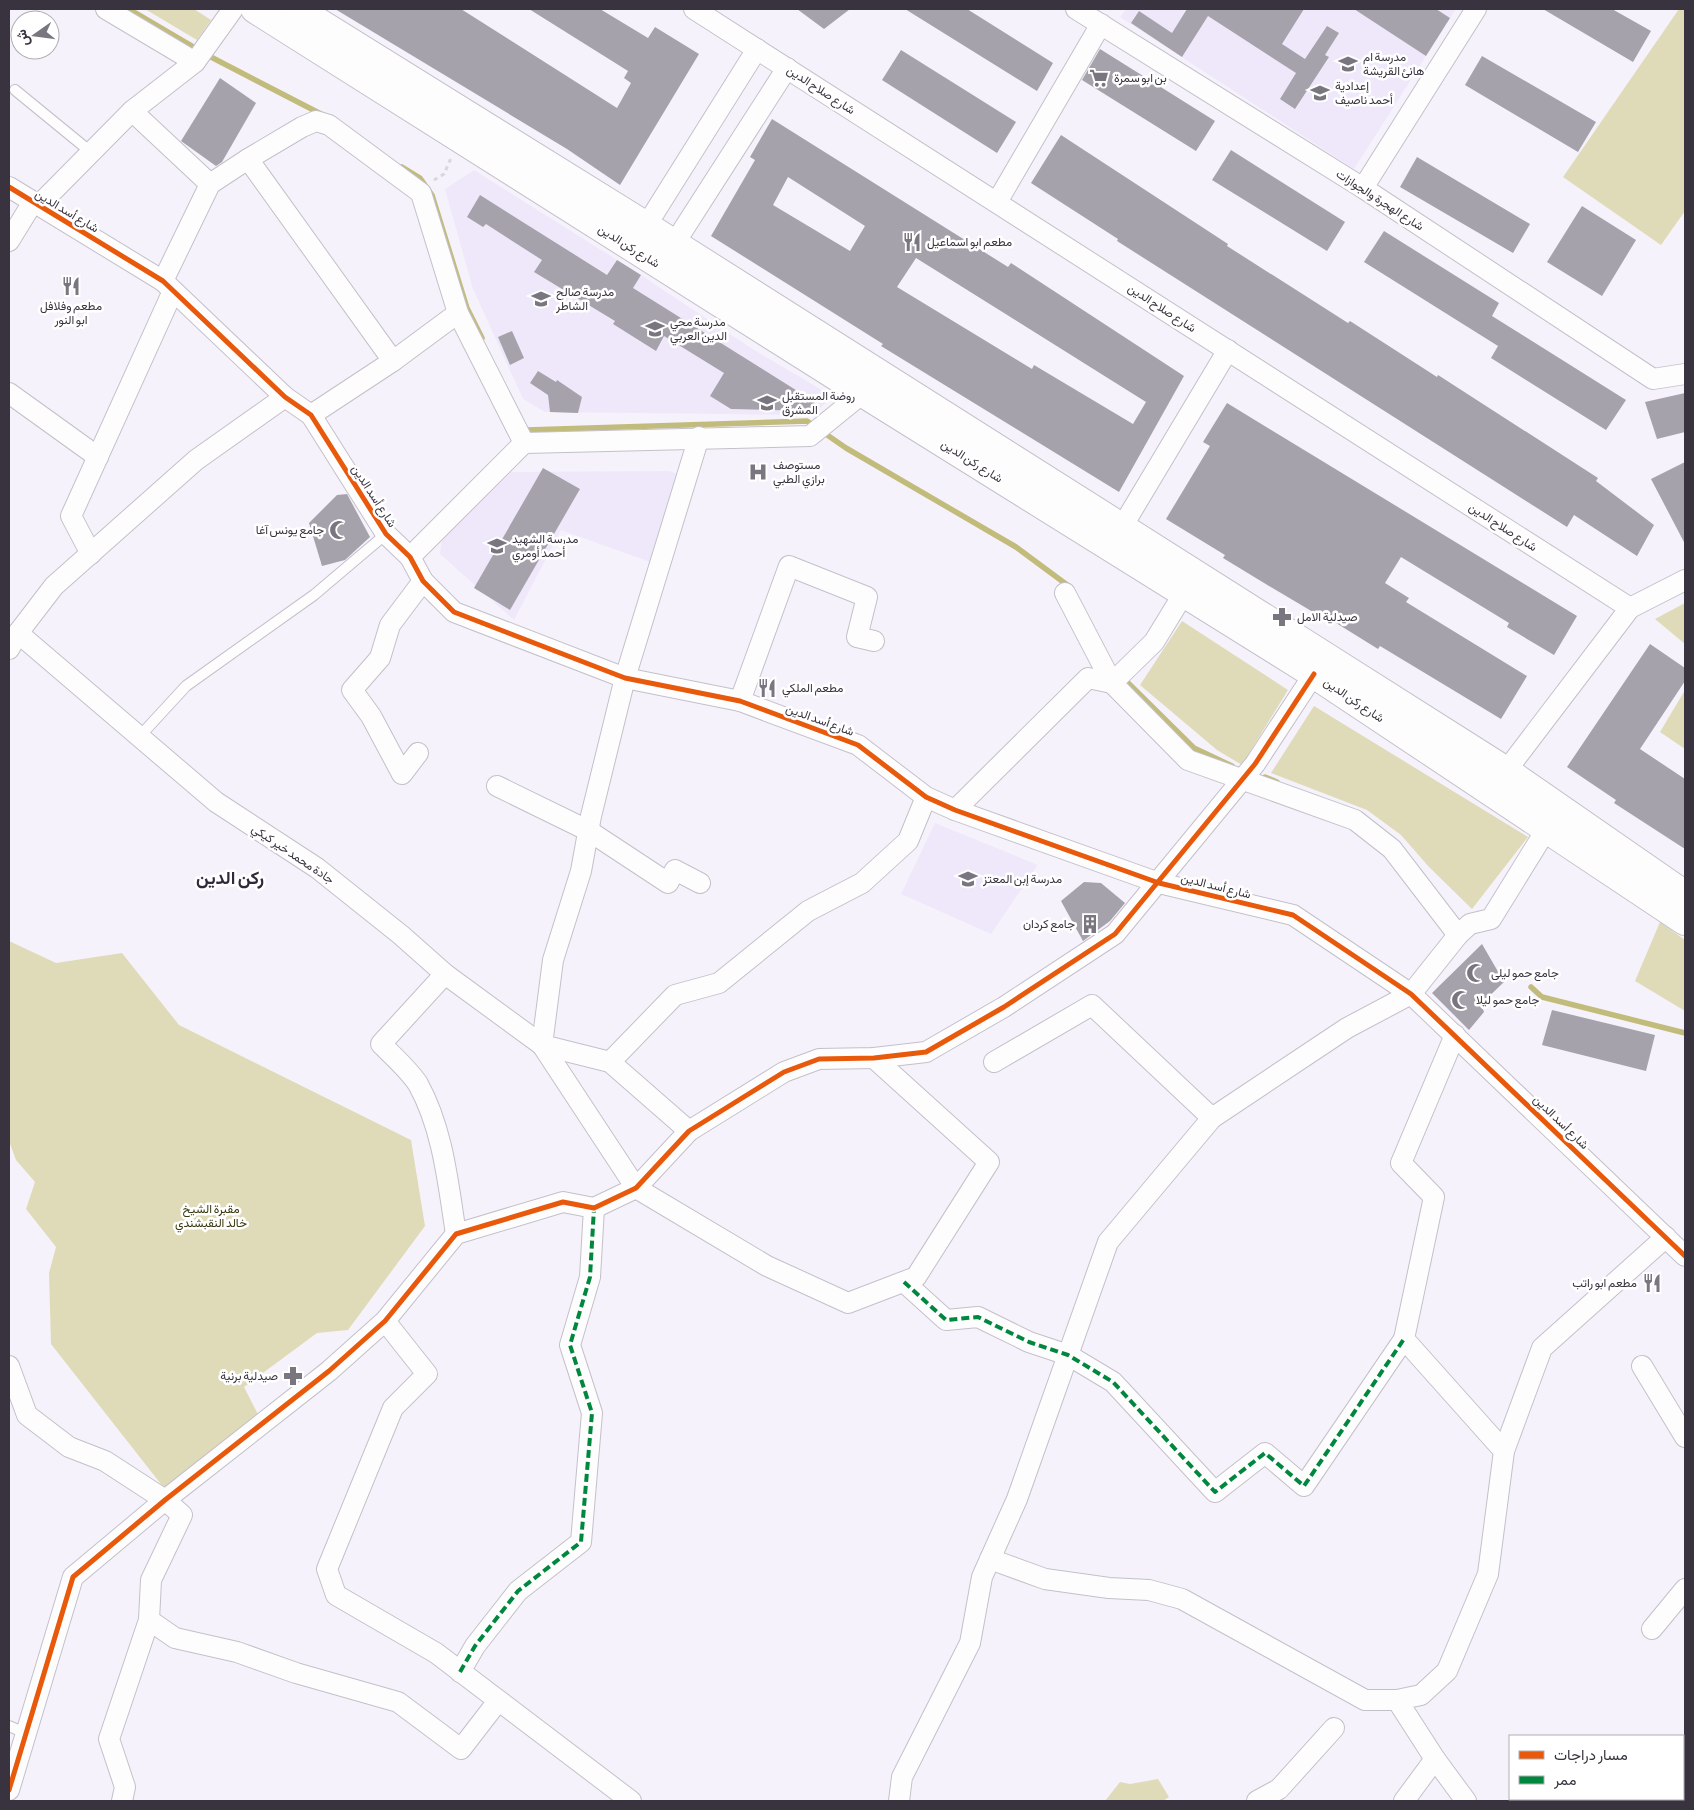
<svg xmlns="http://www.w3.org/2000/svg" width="1694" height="1810" viewBox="0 0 1694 1810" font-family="'Asap Condensed',Vazirmatn,sans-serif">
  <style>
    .built { fill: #efe8fa }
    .green { fill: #dfdbb8 }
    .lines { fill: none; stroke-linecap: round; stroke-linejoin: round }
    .stream { stroke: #c2bc7c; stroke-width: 5.5 }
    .building { fill: #a6a2ab; fill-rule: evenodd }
    .lane-casing { stroke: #c4c0ca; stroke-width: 12 }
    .street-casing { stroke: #c4c0ca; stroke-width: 22 }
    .secondary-casing { stroke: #c4c0ca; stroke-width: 30 }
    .path { stroke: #d8d8da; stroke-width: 3; stroke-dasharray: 4 4; stroke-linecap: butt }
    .lane { stroke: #fefdfe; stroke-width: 10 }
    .street { stroke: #fefdfe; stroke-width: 20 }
    .secondary { stroke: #fefdfe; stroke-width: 28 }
    .quiet { stroke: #00873e; stroke-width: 4; stroke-dasharray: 8 4; stroke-linecap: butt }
    .cycleway-casing { stroke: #fff; stroke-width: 8 }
    .cycleway { stroke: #e8590c; stroke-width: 5 }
    .labels { text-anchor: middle; stroke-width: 5; stroke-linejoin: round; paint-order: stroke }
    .poi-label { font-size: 12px; fill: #38333e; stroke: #fff; text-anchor: start }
    .street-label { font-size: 12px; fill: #38333e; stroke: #fff }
    .park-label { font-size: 12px; fill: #39370e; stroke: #fff }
    .district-label { font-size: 18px; font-weight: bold; fill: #31283d; stroke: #fff }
  </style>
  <rect width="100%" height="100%" fill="#f6f2fb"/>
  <g class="built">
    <path d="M 1126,9 L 1456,9 L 1354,169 L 1120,17 Z"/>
    <path d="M 474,170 L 641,275 L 751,348 L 832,396 L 814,415 L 545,412 L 523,399 L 473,289 L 445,189 Z"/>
    <path d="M 670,471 L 683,477 L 650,562 L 561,530 L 514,620 L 440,554 L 442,537 L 508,472 Z"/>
    <path d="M 935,823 L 1038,865 L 991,934 L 901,894 Z"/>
  </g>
  <g class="green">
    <path d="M 145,9 L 194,9 L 211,20 L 197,40 Z"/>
    <path d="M 1679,9 L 1685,9 L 1685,211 L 1661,245 L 1563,177 Z"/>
    <path d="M 1685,603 L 1685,644 L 1655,619 Z"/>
    <path d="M 1182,621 L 1288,690 L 1242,765 L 1217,750 L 1140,685 Z"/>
    <path d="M 1685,690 L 1685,749 L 1660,732 Z"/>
    <path d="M 1314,706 L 1528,837 L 1472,909 L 1429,867 L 1401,835 L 1367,810 L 1271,773 Z"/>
    <path d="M 1660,922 L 1685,940 L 1685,1011 L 1635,981 Z"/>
    <path d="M 9,941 L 56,963 L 122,953 L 179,1025 L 411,1140 L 425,1226 L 348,1330 L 317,1333 L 244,1387 L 266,1430 L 164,1488 L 51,1344 L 49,1273 L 56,1247 L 26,1209 L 35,1182 L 16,1160 L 9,1141 Z"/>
    <path d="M 1158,1779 L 1169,1797 L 1163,1801 L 1105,1801 L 1120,1782 L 1130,1784 Z"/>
  </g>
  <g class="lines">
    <g class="stream">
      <path d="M 129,9 L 209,56 L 323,115"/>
      <path d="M 402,167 L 420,178 L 432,195 L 467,308 L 482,338"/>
      <path d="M 524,427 L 526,430 L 807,421 L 846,448 L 1016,547 L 1070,587"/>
      <path d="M 1122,677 L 1194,748 L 1232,766"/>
      <path d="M 1265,777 L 1277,782"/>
      <path d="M 1531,987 L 1542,997 L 1685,1033"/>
    </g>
  </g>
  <g class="building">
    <path d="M 335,9 L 461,9 L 617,108 L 631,83 L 624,78 L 628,71 L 529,9 L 600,9 L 648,38 L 655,27 L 699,54 L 620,185 L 567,149 Z"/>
    <path d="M 797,9 L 850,9 L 824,29 Z"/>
    <path d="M 905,9 L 967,9 L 1053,63 L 1037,91 Z"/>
    <path d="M 1187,9 L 1304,9 L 1282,44 L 1305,59 L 1327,26 L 1339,33 L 1325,55 L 1329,57 L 1295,109 L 1280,99 L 1296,73 L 1208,16 L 1182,57 L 1131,23 L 1139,11 L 1172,33 Z"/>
    <path d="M 1354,9 L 1436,9 L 1450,18 L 1426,56 Z"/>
    <path d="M 1543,9 L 1612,9 L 1651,31 L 1633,62 Z"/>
    <path d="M 1100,49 L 1215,121 L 1196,151 L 1082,80 Z"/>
    <path d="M 901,50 L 1016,122 L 997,153 L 882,80 Z"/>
    <path d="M 1482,56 L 1596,122 L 1578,152 L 1465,85 Z"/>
    <path d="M 220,78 L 256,103 L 222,162 L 216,166 L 181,141 Z"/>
    <path d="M 772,119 L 1008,267 L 1011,263 L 1184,376 L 1119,492 L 881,346 L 883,344 L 711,236 L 755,160 L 750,157 ZM 788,177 L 865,226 L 850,251 L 773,205 ZM 916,258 L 1146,402 L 1133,424 L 1034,365 L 1032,369 L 897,287 Z"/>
    <path d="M 1061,135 L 1228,244 L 1227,246 L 1348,323 L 1350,321 L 1437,377 L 1438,375 L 1598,478 L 1596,481 L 1654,525 L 1637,556 L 1574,515 L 1567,527 L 1117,241 L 1118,239 L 1031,183 Z"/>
    <path d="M 1231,150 L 1345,222 L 1327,251 L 1212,180 Z"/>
    <path d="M 1417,157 L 1530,224 L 1513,253 L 1400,187 Z"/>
    <path d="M 480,195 L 607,275 L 617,260 L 641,275 L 633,288 L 815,402 L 809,411 L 731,409 L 710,396 L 724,373 L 664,336 L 656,351 L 613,324 L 615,321 L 534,272 L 542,260 L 486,224 L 483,227 L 467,217 Z"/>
    <path d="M 1582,206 L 1636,240 L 1602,296 L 1547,262 Z"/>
    <path d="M 1384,231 L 1499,303 L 1492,316 L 1626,400 L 1606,430 L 1491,358 L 1498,346 L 1364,262 Z"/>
    <path d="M 512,331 L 524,358 L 510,365 L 498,337 Z"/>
    <path d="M 538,371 L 556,382 L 557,380 L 582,397 L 578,413 L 550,412 L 548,395 L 530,383 Z"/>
    <path d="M 1685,393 L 1685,432 L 1657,439 L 1645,402 Z"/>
    <path d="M 1227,403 L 1577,616 L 1554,655 L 1507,627 L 1509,623 L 1401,557 L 1385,583 L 1409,598 L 1406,602 L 1527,676 L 1501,719 L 1380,646 L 1378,649 L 1320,613 L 1318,615 L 1269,586 L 1223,558 L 1225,555 L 1166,519 L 1210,446 L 1203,442 Z"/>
    <path d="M 1685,462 L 1685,544 L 1651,479 Z"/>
    <path d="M 543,468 L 580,489 L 510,610 L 474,588 Z"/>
    <path d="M 347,494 L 370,537 L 345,560 L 322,566 L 309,523 L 337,495 Z"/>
    <path d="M 1650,644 L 1685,668 L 1685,681 L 1640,749 L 1685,779 L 1685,849 L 1614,803 L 1616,800 L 1567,767 Z"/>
    <path d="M 1084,882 L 1101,883 L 1125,903 L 1110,921 L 1083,941 L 1061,901 Z"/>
    <path d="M 1482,944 L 1504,982 L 1481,1004 L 1484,1012 L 1469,1030 L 1432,993 Z"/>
    <path d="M 1552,1010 L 1655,1035 L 1646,1071 L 1542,1045 Z"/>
  </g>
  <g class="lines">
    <g class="lane-casing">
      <g id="lane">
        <path d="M 15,90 L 92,153"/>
        <path d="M 140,736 L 186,686 L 314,595 L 386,534"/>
        <path d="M 9,1726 L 25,1733"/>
      </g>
    </g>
    <g class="street-casing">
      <g id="street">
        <path d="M 106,9 L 195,62"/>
        <path d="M 694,9 L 1630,608"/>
        <path d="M 1076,9 L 1363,188 L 1653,379 L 1685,374"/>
        <path d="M 132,111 L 210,184"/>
        <path d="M 248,159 L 393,361"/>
        <path d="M 9,187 L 163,281 L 285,397 L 311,415 L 386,534 L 410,557 L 423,581 L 454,612 L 625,678 L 740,701 L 858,745 L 926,797 L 955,810 L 1159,883 L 1293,915 L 1411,994 L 1685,1256"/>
        <path d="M 1363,188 L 1476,9"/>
        <path d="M 997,202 L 1101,24"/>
        <path d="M 39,205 L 132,111 L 195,62 L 233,9"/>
        <path d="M 646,226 L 757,49"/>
        <path d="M 9,241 L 33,202"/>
        <path d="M 674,244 L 787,68"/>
        <path d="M 163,281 L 210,184 L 248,159 L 302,127 L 316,121 L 329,125 L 421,193 L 458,313 L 524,443"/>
        <path d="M 9,393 L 98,457"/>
        <path d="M 311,415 L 393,361 L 458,313"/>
        <path d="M 699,437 L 625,678 L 591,816 L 581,871 L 553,960 L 542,1045 L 636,1188 L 767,1266 L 848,1303 L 916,1277 L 989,1162 L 874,1058"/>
        <path d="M 1122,527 L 1228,350"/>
        <path d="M 91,554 L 71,516 L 173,291"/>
        <path d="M 410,557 L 524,443 L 810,436 L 863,393"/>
        <path d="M 1065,593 L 1112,683 L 1188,760 L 1355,820 L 1392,849 L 1458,935"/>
        <path d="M 18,633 L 216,802 L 317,868 L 401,935 L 445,974 L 542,1045 L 610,1062 L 689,1131"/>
        <path d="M 9,649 L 18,633 L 54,586 L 196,460 L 285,397"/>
        <path d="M 740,701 L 789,566 L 867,597 L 857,637 L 874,641"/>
        <path d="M 418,753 L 402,774 L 371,716 L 352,690 L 380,658 L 390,625 L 423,581"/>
        <path d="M 1506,771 L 1630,608 L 1685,580"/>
        <path d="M 497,786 L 589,831 L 668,883 L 675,870 L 700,883"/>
        <path d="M 955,810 L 1088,678 L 1112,683 L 1154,642 L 1184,593"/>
        <path d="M 445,974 L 381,1044 C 393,1056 409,1070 418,1084 C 443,1129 448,1183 456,1234"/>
        <path d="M 1455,1035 L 1401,1163 L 1434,1197 L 1404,1339 L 1504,1451"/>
        <path d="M 610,1062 L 675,995 L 719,983 L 808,911 L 862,883 L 908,841 L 926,797"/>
        <path d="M 994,1062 L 1092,1005 L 1212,1118"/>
        <path d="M 904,1282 L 946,1320 L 978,1317 L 1029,1342 L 1068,1355 L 1113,1382 L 1215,1492 L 1265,1453 L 1304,1486 L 1404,1339"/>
        <path d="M 385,1321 L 427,1374 L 393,1408 L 327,1569 L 336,1595 L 436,1653 L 631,1801"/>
        <path d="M 9,1366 L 27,1415 L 69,1447 L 105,1461 L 165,1500 L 182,1515 L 151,1580 L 149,1620 L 175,1638 L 237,1652 L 296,1673 L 398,1702 L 461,1749 L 498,1701"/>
        <path d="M 1642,1366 L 1685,1437"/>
        <path d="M 990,1559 L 1045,1579 L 1109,1588 L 1149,1590 L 1182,1599 L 1365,1700 L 1397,1700 L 1421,1695 L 1447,1671 L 1488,1574 L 1504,1451 L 1542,1348 L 1666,1237"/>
        <path d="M 1652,1629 L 1685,1589"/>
        <path d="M 460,1672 L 475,1646 L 518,1591 L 581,1542 L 592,1413 L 570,1345 L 590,1277 L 594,1208"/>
        <path d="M 1397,1700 L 1435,1759 L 1466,1801"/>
        <path d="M 1683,1781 L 1685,1778"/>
        <path d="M 9,1790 L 73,1577 L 165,1500 L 329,1371 L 385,1321 L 456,1234 L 563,1202 L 594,1208 L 636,1188 L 689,1131 L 784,1072 L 819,1059 L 874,1058 L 926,1052 L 1004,1007 L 1115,934 L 1255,764 L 1314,674"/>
        <path d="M 122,1801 L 125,1787 L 109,1739 L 149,1620"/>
        <path d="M 899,1801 L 902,1777 L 970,1643 L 982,1577 L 1017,1499 L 1108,1242 L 1212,1118 L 1347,1028 L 1411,994 L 1458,935 L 1470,924 L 1491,919 L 1546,830"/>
        <path d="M 1257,1801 L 1279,1789 L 1334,1728"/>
        <path d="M 1404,1801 L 1435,1759"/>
        <path d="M 1666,1801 L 1668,1799"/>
      </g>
    </g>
    <g class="secondary-casing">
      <g id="secondary">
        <path d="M 255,9 L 863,393 L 1314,674 L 1685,921"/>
        <path d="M 297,9 L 646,226 L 1506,771 L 1685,895"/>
      </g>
    </g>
    <path class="path" d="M 434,180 L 444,174 L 451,158"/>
    <use href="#lane" class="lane"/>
    <use href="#street" class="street"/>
    <use href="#secondary" class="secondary"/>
    <g class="quiet">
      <path d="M 904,1282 L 946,1320 L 978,1317 L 1029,1342 L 1068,1355 L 1113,1382 L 1215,1492 L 1265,1453 L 1304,1486 L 1404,1339"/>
      <path d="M 460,1672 L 475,1646 L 518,1591 L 581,1542 L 592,1413 L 570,1345 L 590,1277 L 594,1208"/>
    </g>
    <g class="cycleway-casing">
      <g id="cycleway">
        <path d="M 9,187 L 163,281 L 285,397 L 311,415 L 386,534 L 410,557 L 423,581 L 454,612 L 625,678 L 740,701 L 858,745 L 926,797 L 955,810 L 1159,883 L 1293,915 L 1411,994 L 1685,1256"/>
        <path d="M 9,1790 L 73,1577 L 165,1500 L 329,1371 L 385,1321 L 456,1234 L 563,1202 L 594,1208 L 636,1188 L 689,1131 L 784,1072 L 819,1059 L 874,1058 L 926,1052 L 1004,1007 L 1115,934 L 1255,764 L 1314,674"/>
      </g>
    </g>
    <use href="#cycleway" class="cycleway"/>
  </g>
  <defs>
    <g id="school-bare" transform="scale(1.5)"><path d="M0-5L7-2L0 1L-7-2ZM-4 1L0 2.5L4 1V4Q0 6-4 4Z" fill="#7a7680" stroke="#fff" stroke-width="2.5" paint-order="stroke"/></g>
    <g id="supermarket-bare" transform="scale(1.5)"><path d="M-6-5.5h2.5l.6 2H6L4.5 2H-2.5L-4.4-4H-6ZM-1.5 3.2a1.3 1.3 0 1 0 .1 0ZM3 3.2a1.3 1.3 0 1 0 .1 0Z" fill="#7a7680" stroke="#fff" stroke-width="2.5" paint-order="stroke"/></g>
    <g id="restaurant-bare" transform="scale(1.5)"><path d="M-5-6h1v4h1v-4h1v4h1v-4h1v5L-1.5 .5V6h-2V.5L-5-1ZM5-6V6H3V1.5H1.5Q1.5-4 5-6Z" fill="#7a7680" stroke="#fff" stroke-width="2.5" paint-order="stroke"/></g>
    <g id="hospital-bare" transform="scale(1.5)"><path d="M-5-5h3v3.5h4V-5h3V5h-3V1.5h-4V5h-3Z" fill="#7a7680" stroke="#fff" stroke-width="2.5" paint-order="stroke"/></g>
    <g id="mosque-bare" transform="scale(1.5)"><path d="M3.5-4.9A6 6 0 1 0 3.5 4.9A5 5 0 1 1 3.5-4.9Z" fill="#7a7680" stroke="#fff" stroke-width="2.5" paint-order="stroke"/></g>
    <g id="pharmacy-bare" transform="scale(1.5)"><path d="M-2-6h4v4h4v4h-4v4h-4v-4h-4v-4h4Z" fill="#7a7680" stroke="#fff" stroke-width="2.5" paint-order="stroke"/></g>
    <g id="building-bare" transform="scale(1.5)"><path d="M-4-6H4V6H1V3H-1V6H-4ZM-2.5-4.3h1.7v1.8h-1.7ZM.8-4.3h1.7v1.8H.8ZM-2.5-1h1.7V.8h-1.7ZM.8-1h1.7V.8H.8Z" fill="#7a7680" stroke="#fff" stroke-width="2.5" paint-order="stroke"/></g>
  </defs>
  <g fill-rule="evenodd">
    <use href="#school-bare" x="1348" y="64"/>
    <use href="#supermarket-bare" x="1099" y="78"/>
    <use href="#school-bare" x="1320" y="93"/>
    <use href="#restaurant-bare" x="912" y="242"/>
    <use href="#restaurant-bare" x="71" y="286"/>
    <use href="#school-bare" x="541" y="299"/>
    <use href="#school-bare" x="655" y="329"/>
    <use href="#school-bare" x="767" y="403"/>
    <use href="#hospital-bare" x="758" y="472"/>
    <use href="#mosque-bare" x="339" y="530"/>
    <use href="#school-bare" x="497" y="546"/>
    <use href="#pharmacy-bare" x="1282" y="617"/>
    <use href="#restaurant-bare" x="767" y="688"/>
    <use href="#school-bare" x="968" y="879"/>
    <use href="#building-bare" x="1090" y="924"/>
    <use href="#mosque-bare" x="1476" y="973"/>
    <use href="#mosque-bare" x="1461" y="1000"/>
    <use href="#restaurant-bare" x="1652" y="1283"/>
    <use href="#pharmacy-bare" x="293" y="1376"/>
  </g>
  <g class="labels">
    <g class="poi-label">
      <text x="1363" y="61">مدرسة ام<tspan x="1363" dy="14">هانئ القريشة</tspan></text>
      <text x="1114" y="82">بن ابو سمرة</text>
      <text x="1335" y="90">إعدادية<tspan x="1335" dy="14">أحمد ناصيف</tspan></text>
      <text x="927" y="246">مطعم ابو اسماعيل</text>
      <text x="556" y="296">مدرسة صالح<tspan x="556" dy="14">الشاطر</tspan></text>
      <text x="71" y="310" text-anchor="middle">مطعم وفلافل<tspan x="71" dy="14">ابو النور</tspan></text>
      <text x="670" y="326">مدرسة محي<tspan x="670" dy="14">الدين العربي</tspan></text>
      <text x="782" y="400">روضة المستقبل<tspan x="782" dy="14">المشرق</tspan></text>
      <text x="773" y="469">مستوصف<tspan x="773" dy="14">برازي الطبي</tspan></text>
      <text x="324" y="534" text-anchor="end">جامع يونس آغا</text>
      <text x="512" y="543">مدرسة الشهيد<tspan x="512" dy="14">أحمد أومري</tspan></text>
      <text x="1297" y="621">صيدلية الامل</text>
      <text x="782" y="692">مطعم الملكي</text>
      <text x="983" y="883">مدرسة إبن المعتز</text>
      <text x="1075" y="928" text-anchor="end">جامع كردان</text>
      <text x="1491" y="977">جامع حمو ليلى</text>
      <text x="1476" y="1004">جامع حمو ليلا</text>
      <text x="1637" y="1287" text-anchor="end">مطعم ابو راتب</text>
      <text x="278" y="1380" text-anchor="end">صيدلية برنية</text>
    </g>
    <g class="street-label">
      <text transform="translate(821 90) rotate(33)" y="4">شارع صلاح الدين</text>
      <text transform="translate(1380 200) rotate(33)" y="4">شارع الهجرة والجوازات</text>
      <text transform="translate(67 211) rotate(31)" y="4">شارع أسد الدين</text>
      <text transform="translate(629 246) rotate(32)" y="4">شارع ركن الدين</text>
      <text transform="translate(1162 308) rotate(33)" y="4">شارع صلاح الدين</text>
      <text transform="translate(972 461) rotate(32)" y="4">شارع ركن الدين</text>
      <text transform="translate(374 496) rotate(57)" y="4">شارع أسد الدين</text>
      <text transform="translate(1503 527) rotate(33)" y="4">شارع صلاح الدين</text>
      <text transform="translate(1354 700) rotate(34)" y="4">شارع ركن الدين</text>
      <text transform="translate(820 720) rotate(20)" y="4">شارع أسد الدين</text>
      <text transform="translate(293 854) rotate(34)" y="4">جادة محمد خير كيكي</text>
      <text transform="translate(1216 886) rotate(14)" y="4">شارع أسد الدين</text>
      <text transform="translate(1561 1122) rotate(44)" y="4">شارع أسد الدين</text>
    </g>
    <g class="park-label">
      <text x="211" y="1213">مقبرة الشيخ<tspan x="211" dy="14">خالد النقبشندي</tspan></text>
    </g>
    <g class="district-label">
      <text x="230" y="884">ركن الدين</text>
    </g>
  </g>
  <rect width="1694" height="1810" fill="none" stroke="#38333e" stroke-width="20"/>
  <rect x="1509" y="1735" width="175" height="65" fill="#ffffff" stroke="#afadb2"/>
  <rect x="1519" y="1751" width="25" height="8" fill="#e8590c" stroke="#afadb2"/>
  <text x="1554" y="1760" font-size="15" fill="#38333e">مسار دراجات</text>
  <rect x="1519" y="1776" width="25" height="8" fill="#00873e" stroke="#afadb2"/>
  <text x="1554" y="1785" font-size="15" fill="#38333e">ممر</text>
  <g transform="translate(35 35) rotate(256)"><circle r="24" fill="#ffffff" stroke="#afadb2"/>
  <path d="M0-4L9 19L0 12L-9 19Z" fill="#7a7680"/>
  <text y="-8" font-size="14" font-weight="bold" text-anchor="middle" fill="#38333e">ش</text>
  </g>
</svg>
